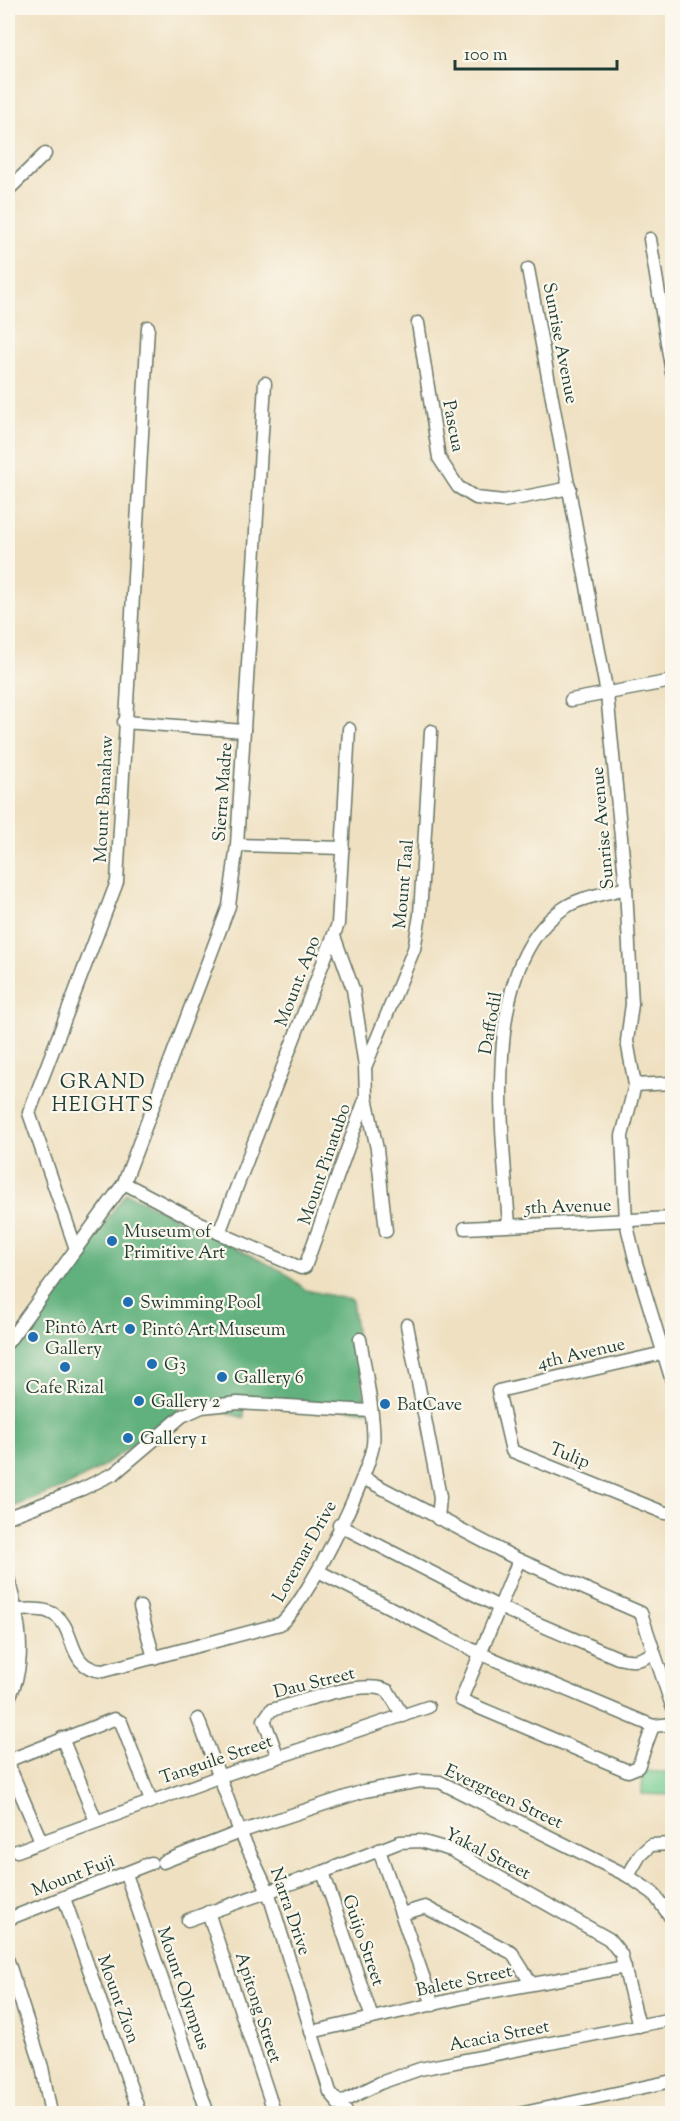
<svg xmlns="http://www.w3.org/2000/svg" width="680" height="2121" viewBox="0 0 680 2121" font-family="'Sorts Mill Goudy',serif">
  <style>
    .green { fill: #77ce93; stroke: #4b8664; stroke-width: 1.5 }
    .forest { fill: #61b17d; stroke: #407758; stroke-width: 1.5 }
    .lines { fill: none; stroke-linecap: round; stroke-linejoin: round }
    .street-casing { stroke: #687665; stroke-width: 15 }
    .street { stroke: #fff; stroke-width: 12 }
    .poi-dot { fill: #1f6fb2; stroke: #fbf7ec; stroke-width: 2 }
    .labels { text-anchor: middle; stroke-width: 4.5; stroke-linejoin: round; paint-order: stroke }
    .street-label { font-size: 18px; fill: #1f3d34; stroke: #fbf7ec }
    .poi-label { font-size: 18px; fill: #1f3d34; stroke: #fbf7ec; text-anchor: start }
    .neighbourhood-label { font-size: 20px; letter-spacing: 1.5px; fill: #1f3d34; stroke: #fbf7ec }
  </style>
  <rect width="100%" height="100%" fill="#fbf7ec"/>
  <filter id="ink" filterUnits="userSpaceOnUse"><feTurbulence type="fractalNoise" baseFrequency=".0167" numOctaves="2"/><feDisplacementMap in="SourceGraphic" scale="12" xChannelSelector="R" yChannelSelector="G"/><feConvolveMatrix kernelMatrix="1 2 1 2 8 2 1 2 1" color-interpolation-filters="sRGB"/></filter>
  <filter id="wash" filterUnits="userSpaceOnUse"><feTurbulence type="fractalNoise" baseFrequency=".008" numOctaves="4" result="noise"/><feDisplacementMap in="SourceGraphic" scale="24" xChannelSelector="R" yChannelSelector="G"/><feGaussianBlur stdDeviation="1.35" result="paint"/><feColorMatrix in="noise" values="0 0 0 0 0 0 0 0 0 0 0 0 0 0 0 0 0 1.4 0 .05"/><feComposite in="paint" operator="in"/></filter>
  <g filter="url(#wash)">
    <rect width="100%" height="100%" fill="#efe0c1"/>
    <path class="green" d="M 643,1771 L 672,1773 L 672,1795 L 642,1794 Z"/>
    <path class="forest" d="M 126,1193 L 282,1271 L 306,1290 L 352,1300 L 366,1411 L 244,1398 L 244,1418 L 194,1403 L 184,1405 L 163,1424 L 97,1470 L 65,1487 L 8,1509 L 8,1356 Z"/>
  </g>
  <g filter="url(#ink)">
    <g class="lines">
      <g class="street-casing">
        <g id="street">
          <path d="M 8,190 L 45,154"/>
          <path d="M 650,239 L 672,373"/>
          <path d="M 528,269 L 607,694 L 626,888 L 632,1004 L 627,1041 L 635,1085 L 622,1136 L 626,1222 L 636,1263 L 672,1381"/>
          <path d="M 418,323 L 439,458 L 458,487 L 476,498 L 504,501 L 570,488"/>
          <path d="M 571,700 L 672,681"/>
          <path d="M 124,722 L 244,731"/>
          <path d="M 237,845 L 343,848"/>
          <path d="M 366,1065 L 414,949 L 420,915 L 431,731"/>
          <path d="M 635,1085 L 672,1083"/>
          <path d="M 366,1097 L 377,1149 L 386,1231"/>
          <path d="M 124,1183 L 219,1233 L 301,1268 L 305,1267 L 366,1097 L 365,1066 L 353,989 L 334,936"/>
          <path d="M 509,1225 C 503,1136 477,959 569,905 C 585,896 608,893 626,888"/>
          <path d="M 465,1228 L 672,1218"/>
          <path d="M 219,1233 L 338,924 L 349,729"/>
          <path d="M 76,1249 L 29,1113 L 117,882 L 148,327"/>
          <path d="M 407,1325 L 440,1497 L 438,1519"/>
          <path d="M 8,1342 L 124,1183 L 229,906 L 237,845 L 265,383"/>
          <path d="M 672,1351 L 498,1391 L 512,1451 L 665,1513 L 672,1513"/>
          <path d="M 363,1478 L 519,1560 L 641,1613 L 672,1706"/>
          <path d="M 8,1517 L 82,1489 L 115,1473 L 182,1416 L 202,1407 L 238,1403 L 370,1411"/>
          <path d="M 339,1525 L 499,1607 L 618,1658 C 634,1662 641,1661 654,1652"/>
          <path d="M 519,1560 L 461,1700 L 628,1771 L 638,1767 L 653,1726"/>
          <path d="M 318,1571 L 479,1653 L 653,1726 L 672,1724"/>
          <path d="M 8,1578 C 18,1616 29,1662 8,1699"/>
          <path d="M 140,1607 L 154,1658"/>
          <path d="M 16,1610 C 27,1610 39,1608 49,1612 C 79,1623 63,1668 103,1671 L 280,1624 C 307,1603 367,1480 373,1445 C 376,1423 364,1364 360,1339"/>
          <path d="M 198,1719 L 240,1832 L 268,1891 L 330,2092 L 348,2114"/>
          <path d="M 62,1738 L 96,1821"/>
          <path d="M 278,1757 L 264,1720 L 271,1710 C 298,1703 363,1678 388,1691 L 403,1716"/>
          <path d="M 41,1841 L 9,1766 L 12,1759 L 114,1719 L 121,1722 L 151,1801"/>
          <path d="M 379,1850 L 433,2005"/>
          <path d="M 17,1851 L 221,1776 L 428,1707"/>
          <path d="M 163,1862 L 240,1832 L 364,1791 L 420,1781 L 440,1782 L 628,1876 L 653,1893 L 672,1919"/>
          <path d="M 323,1872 L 372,2018"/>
          <path d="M 126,1874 L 208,2114"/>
          <path d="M 628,1876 L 640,1855 L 651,1845 L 672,1844"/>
          <path d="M 64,1898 L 140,2114"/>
          <path d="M 208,1912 L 275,2114"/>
          <path d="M 402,1914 L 425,1907 L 512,1953 L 531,1983"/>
          <path d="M 8,1919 L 151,1863"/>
          <path d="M 188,1920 L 323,1872 L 400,1842 L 420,1841 L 451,1850 L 609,1939 L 621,1954 L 639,2026"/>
          <path d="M 8,1961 L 42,2067 L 51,2114"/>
          <path d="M 311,2032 L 478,1994 L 625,1967"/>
          <path d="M 338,2104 L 380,2083 L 420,2069 L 672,2019"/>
          <path d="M 519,2114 L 672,2081"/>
        </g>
      </g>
      <use href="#street" class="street"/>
    </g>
  </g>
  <g class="poi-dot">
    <circle cx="112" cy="1241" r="6"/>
    <circle cx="128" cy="1302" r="6"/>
    <circle cx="130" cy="1329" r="6"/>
    <circle cx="33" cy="1337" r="6"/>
    <circle cx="152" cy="1364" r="6"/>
    <circle cx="65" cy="1367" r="6"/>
    <circle cx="222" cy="1377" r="6"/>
    <circle cx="139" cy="1401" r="6"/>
    <circle cx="385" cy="1404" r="6"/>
    <circle cx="128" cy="1438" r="6"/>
  </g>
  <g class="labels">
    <g class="street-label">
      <text transform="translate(561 343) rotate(79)" y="6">Sunrise Avenue</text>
      <text transform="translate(454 426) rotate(79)" y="6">Pascua</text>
      <text transform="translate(222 792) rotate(-86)" y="6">Sierra Madre</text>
      <text transform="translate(103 799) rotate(-87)" y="6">Mount Banahaw</text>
      <text transform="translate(602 828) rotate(-95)" y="6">Sunrise Avenue</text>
      <text transform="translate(403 884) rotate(-85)" y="6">Mount Taal</text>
      <text transform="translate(297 981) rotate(-69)" y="6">Mount. Apo</text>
      <text transform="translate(490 1023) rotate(-80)" y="6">Daffodil</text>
      <text transform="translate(324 1164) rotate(-71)" y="6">Mount Pinatubo</text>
      <text transform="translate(568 1206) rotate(-2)" y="6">5th Avenue</text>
      <text transform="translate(581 1353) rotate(-13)" y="6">4th Avenue</text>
      <text transform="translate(570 1455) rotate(22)" y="6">Tulip</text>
      <text transform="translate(304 1551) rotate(-61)" y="6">Loremar Drive</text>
      <text transform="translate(314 1682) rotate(-14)" y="6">Dau Street</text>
      <text transform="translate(216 1759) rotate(-19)" y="6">Tanguile Street</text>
      <text transform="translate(504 1796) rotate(25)" y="6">Evergreen Street</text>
      <text transform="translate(488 1853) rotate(27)" y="6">Yakal Street</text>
      <text transform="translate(73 1875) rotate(-21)" y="6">Mount Fuji</text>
      <text transform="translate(291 1911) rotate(71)" y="6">Narra Drive</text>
      <text transform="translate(364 1940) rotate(71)" y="6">Guijo Street</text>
      <text transform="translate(464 1980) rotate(-12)" y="6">Balete Street</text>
      <text transform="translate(184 1988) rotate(71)" y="6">Mount Olympus</text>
      <text transform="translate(119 1999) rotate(70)" y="6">Mount Zion</text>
      <text transform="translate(259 2007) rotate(72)" y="6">Apitong Street</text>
      <text transform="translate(499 2035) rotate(-11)" y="6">Acacia Street</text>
    </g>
    <g class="poi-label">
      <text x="124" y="1237">Museum of<tspan x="124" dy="21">Primitive Art</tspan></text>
      <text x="140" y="1308">Swimming Pool</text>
      <text x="45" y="1333">Pintô Art<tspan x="45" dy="21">Gallery</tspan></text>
      <text x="142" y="1335">Pintô Art Museum</text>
      <text x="164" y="1370">G3</text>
      <text x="234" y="1383">Gallery 6</text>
      <text x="65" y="1393" text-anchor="middle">Cafe Rizal</text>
      <text x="151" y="1407">Gallery 2</text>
      <text x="397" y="1410">BatCave</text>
      <text x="140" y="1444">Gallery 1</text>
    </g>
    <g class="neighbourhood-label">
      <text x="103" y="1088">GRAND<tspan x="103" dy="23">HEIGHTS</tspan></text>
    </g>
  </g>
  <rect width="680" height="2121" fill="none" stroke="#fbf7ec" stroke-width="30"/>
  <path d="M455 60v9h162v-9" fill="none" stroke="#1f3d34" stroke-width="3"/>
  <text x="464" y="60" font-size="18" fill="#1f3d34" stroke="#fbf7ec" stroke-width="4.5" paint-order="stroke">100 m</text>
</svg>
